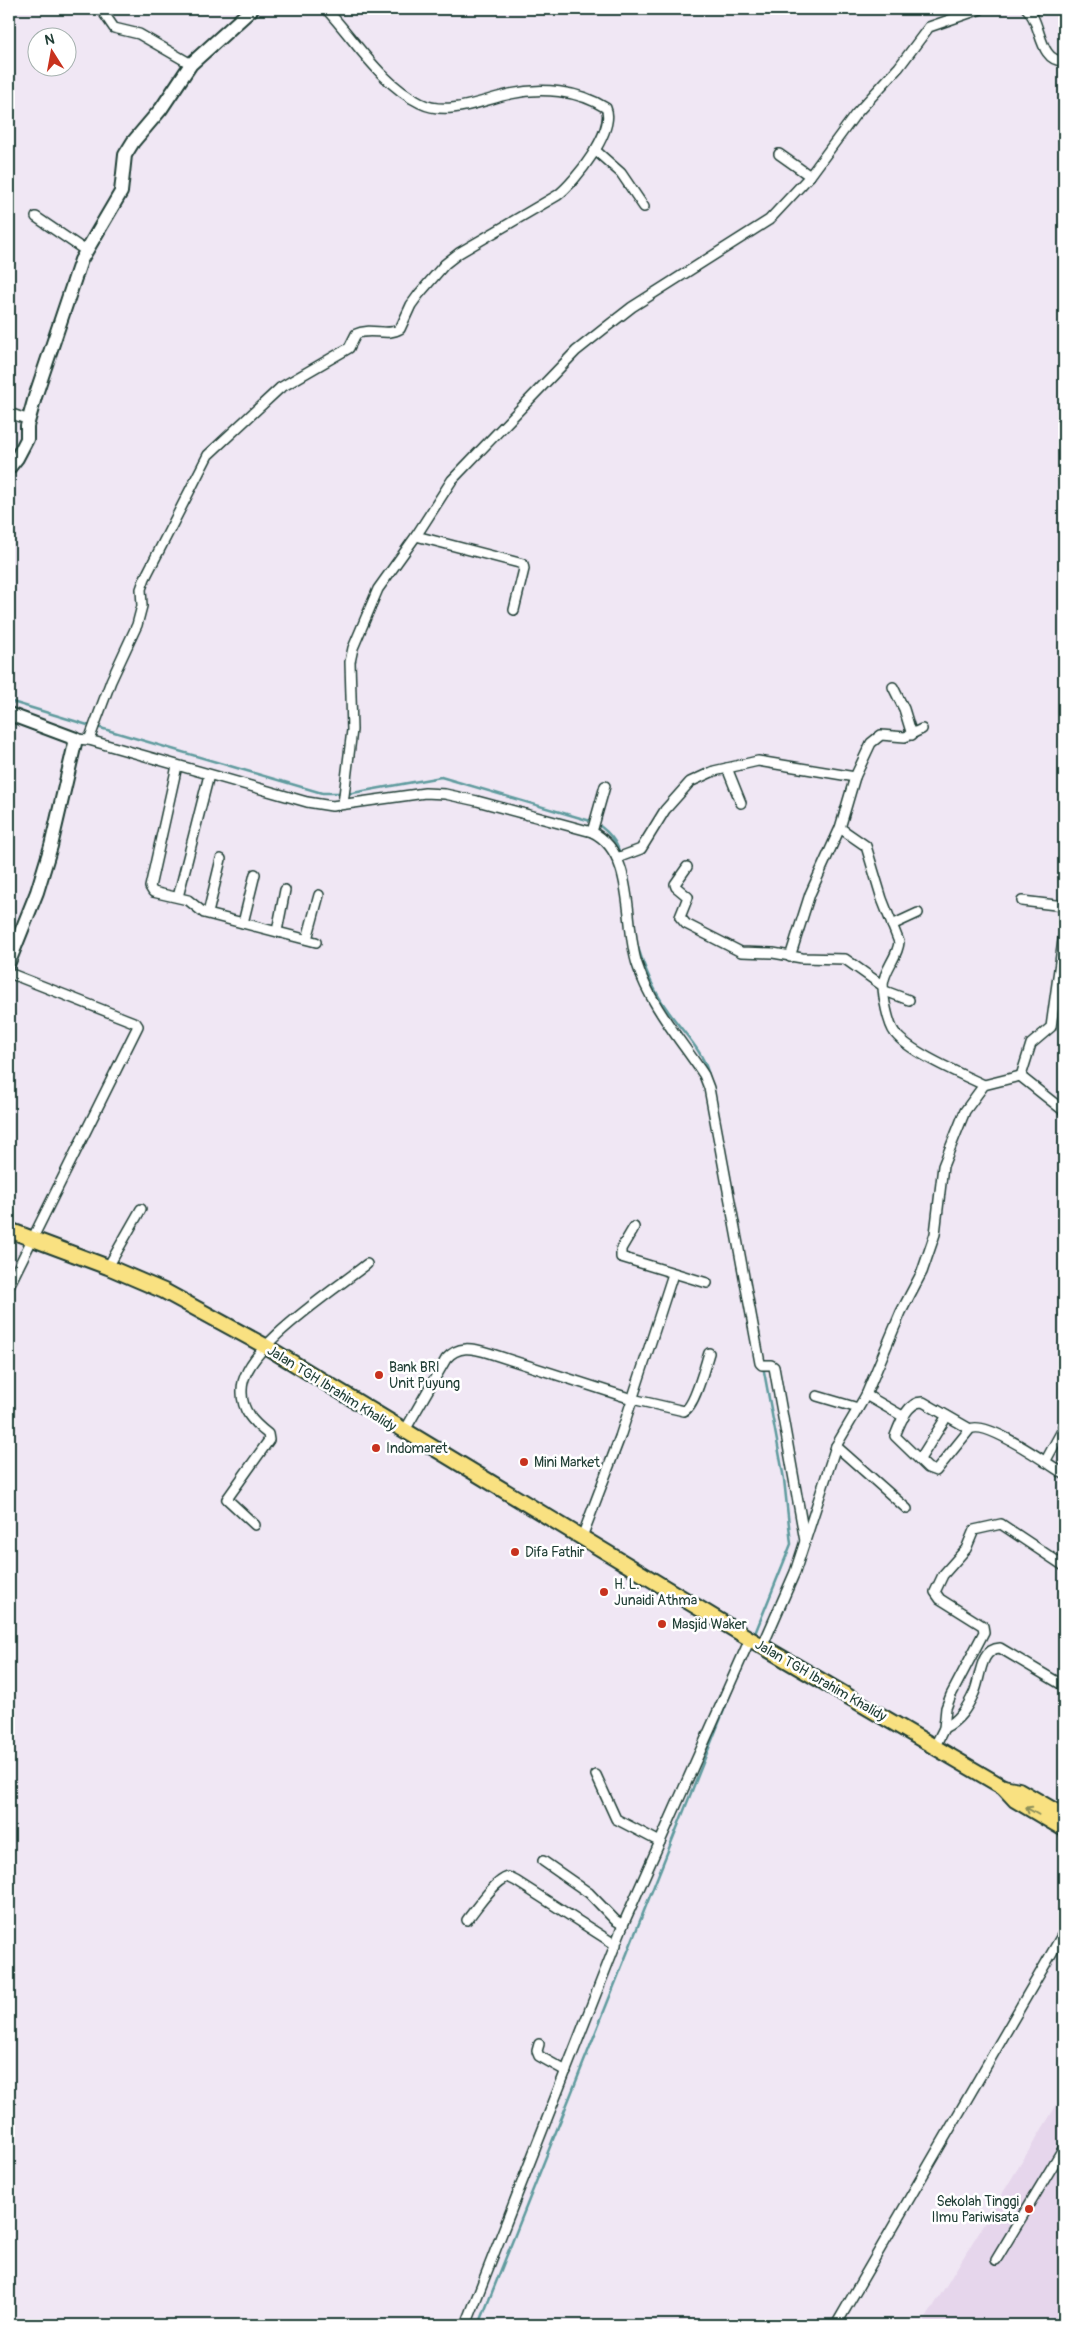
<svg xmlns="http://www.w3.org/2000/svg" width="1073" height="2334" viewBox="0 0 1073 2334" font-family="Pangolin,sans-serif">
  <style>
    .built { fill: #e6d6ec }
    .lines { fill: none; stroke-linecap: round; stroke-linejoin: round }
    .stream { stroke: #5f9b9e; stroke-width: 2.5 }
    .street-casing { stroke: #1f3d34; stroke-width: 12 }
    .secondary-casing { stroke: #1f3d34; stroke-width: 16 }
    .primary-casing { stroke: #1f3d34; stroke-width: 18 }
    .street { stroke: #fff; stroke-width: 9 }
    .secondary { stroke: #fff; stroke-width: 12 }
    .primary { stroke: #f9e181; stroke-width: 14 }
    .oneway { stroke: #8c8f5a }
    .poi-dot { fill: #c8321e; stroke: #fff; stroke-width: 2 }
    .labels { text-anchor: middle; stroke-width: 5; stroke-linejoin: round; paint-order: stroke }
    .poi-label { font-size: 14px; fill: #1f3d34; stroke: #fff; text-anchor: start }
    .street-label { font-size: 14px; fill: #1f3d34; stroke: #fff }
  </style>
  <rect width="100%" height="100%" fill="#f0e7f4"/>
  <filter id="ink" filterUnits="userSpaceOnUse"><feTurbulence type="fractalNoise" baseFrequency=".02" numOctaves="2"/><feDisplacementMap in="SourceGraphic" scale="10" xChannelSelector="R" yChannelSelector="G"/><feConvolveMatrix kernelMatrix="1 2 1 2 8 2 1 2 1" color-interpolation-filters="sRGB"/></filter>
  <g filter="url(#ink)">
    <path class="built" d="M 1064,2093 L 1064,2325 L 922,2325 Z"/>
    <g class="lines">
      <g class="stream">
        <path d="M 9,701 L 91,726"/>
        <path d="M 97,727 L 322,793 L 342,793"/>
        <path d="M 347,794 L 441,777 L 594,822 C 615,835 619,847 625,870"/>
        <path d="M 628,877 L 630,892"/>
        <path d="M 637,944 C 644,967 652,988 666,1008 C 682,1032 705,1051 710,1080"/>
        <path d="M 754,1636 L 791,1544 L 784,1479 L 763,1366"/>
        <path d="M 479,2325 L 734,1685"/>
      </g>
      <g class="street-casing">
        <g id="street">
          <path d="M 101,9 L 114,28 L 139,34 L 191,64"/>
          <path d="M 1027,9 C 1042,22 1038,62 1064,61"/>
          <path d="M 595,150 L 621,173 L 644,207"/>
          <path d="M 779,154 L 810,176"/>
          <path d="M 36,217 L 86,251"/>
          <path d="M 9,413 L 29,420"/>
          <path d="M 416,536 L 523,564 L 524,569 L 514,610"/>
          <path d="M 893,687 L 904,709 L 912,735"/>
          <path d="M 76,739 L 89,740 L 307,802 L 332,806 L 425,793 L 445,794 L 477,801 L 592,832 C 636,853 624,925 637,964 C 650,1005 680,1039 704,1075 L 709,1088 L 760,1363 L 762,1365 L 771,1365 L 774,1367 L 805,1541"/>
          <path d="M 89,740 L 111,681 L 137,625 L 142,606 L 141,589 L 145,578 L 208,455 L 280,388 L 349,348 L 356,334 C 370,327 387,337 400,329 L 411,305 L 419,294 L 445,264 L 459,253 L 558,195 C 575,182 616,130 606,108 C 578,90 541,87 510,94 C 482,100 448,117 420,103 C 380,83 356,41 326,9"/>
          <path d="M 177,766 L 150,887 L 153,892 L 188,900 L 204,913 L 316,942"/>
          <path d="M 727,768 L 741,803"/>
          <path d="M 343,804 L 352,730 L 350,662 L 353,648 L 378,589 L 416,536 L 452,480 L 576,351 L 605,328 L 632,307 L 769,220 L 810,176 L 855,115 L 899,67 L 929,27 L 981,9"/>
          <path d="M 840,828 L 866,846 L 882,899 L 899,942 C 898,957 884,969 883,985 C 883,996 888,1024 895,1033 C 909,1052 961,1074 984,1085"/>
          <path d="M 592,832 L 605,786"/>
          <path d="M 617,858 L 641,849 L 665,810 L 690,782 L 714,771 L 758,761 L 855,777"/>
          <path d="M 687,867 L 675,884 L 676,887 L 688,897 L 680,917 L 686,924 L 741,952 L 773,953 L 802,958 L 845,959 L 883,986"/>
          <path d="M 178,897 L 209,775"/>
          <path d="M 1022,901 L 1064,906"/>
          <path d="M 208,913 L 221,859"/>
          <path d="M 243,923 L 255,874"/>
          <path d="M 892,925 L 918,913"/>
          <path d="M 277,931 L 285,890"/>
          <path d="M 307,939 L 319,895"/>
          <path d="M 790,957 L 810,894 L 840,828 L 855,777 L 871,743 L 881,735 L 905,737 L 922,729"/>
          <path d="M 9,973 L 136,1023 L 138,1026 L 9,1286"/>
          <path d="M 885,991 L 909,1000"/>
          <path d="M 1021,1076 L 1031,1044 L 1051,1027 L 1064,933"/>
          <path d="M 634,1227 L 621,1249 L 621,1257 L 707,1283"/>
          <path d="M 108,1267 L 141,1209"/>
          <path d="M 866,1395 L 904,1417"/>
          <path d="M 817,1396 L 858,1408"/>
          <path d="M 970,1429 L 936,1471 L 928,1468 L 895,1436 C 900,1423 908,1401 923,1402 L 970,1429 C 987,1420 1047,1463 1064,1474"/>
          <path d="M 404,1432 L 446,1359 C 458,1345 472,1348 489,1353 L 632,1399 L 684,1411 C 695,1406 705,1365 709,1353"/>
          <path d="M 836,1446 L 907,1509"/>
          <path d="M 920,1459 L 947,1416"/>
          <path d="M 1045,1462 L 1064,1427"/>
          <path d="M 255,1525 L 227,1499 L 269,1440 L 268,1434 C 254,1423 241,1411 242,1390 C 242,1348 336,1289 367,1264"/>
          <path d="M 582,1537 L 620,1437 L 673,1274"/>
          <path d="M 763,1645 L 795,1572 L 836,1446 L 866,1395 L 901,1312 L 922,1272 L 935,1234 L 943,1166 L 965,1111 L 984,1085 L 1020,1076 L 1064,1111"/>
          <path d="M 944,1728 C 959,1721 967,1708 974,1693 C 981,1679 979,1649 1000,1648 L 1064,1686"/>
          <path d="M 935,1746 L 944,1728 L 946,1708 L 951,1695 L 984,1632 L 983,1626 L 940,1599 L 935,1592 L 943,1575 L 966,1549 L 974,1530 L 1001,1524 L 1064,1566"/>
          <path d="M 596,1775 L 616,1819 L 660,1842"/>
          <path d="M 543,1861 L 589,1893 L 615,1920 L 623,1925"/>
          <path d="M 467,1920 C 476,1909 494,1881 508,1877 L 516,1881 L 616,1945"/>
          <path d="M 539,2044 L 537,2051 L 539,2056 L 566,2071"/>
          <path d="M 996,2260 L 1064,2147"/>
          <path d="M 466,2325 L 623,1925 L 750,1639"/>
          <path d="M 836,2325 L 1064,1932"/>
        </g>
      </g>
      <g class="secondary-casing">
        <g id="secondary">
          <path d="M 9,468 L 17,458 L 27,439 L 27,426 L 35,397 L 81,260 L 121,192 L 125,155 L 133,142 L 161,109 L 191,64 L 252,9"/>
          <path d="M 9,714 L 76,739 L 51,846 L 37,892 L 9,962"/>
        </g>
      </g>
      <g class="primary-casing">
        <g id="primary">
          <path d="M 9,1230 L 108,1267 L 164,1291 L 265,1346 L 750,1639 L 1003,1787 L 1015,1800 L 1064,1829"/>
          <path d="M 1003,1787 L 1019,1790 L 1064,1816"/>
        </g>
      </g>
      <use href="#street" class="street"/>
      <use href="#secondary" class="secondary"/>
      <use href="#primary" class="primary"/>
    </g>
    <defs><path id="oneway-shaft" d="M-6 0H5M1.5-3L5.5 0L1.5 3" fill="none" stroke-width="1.6" stroke-linecap="round" stroke-linejoin="round" transform="scale(1.25)"/></defs>
    <use class="oneway" href="#oneway-shaft" transform="translate(1032 1811) rotate(-150)"/>
  </g>
  <g class="poi-dot">
    <circle cx="379" cy="1375" r="5"/>
    <circle cx="376" cy="1448" r="5"/>
    <circle cx="524" cy="1462" r="5"/>
    <circle cx="515" cy="1552" r="5"/>
    <circle cx="604" cy="1592" r="5"/>
    <circle cx="662" cy="1624" r="5"/>
    <circle cx="1029" cy="2209" r="5"/>
  </g>
  <g class="labels">
    <g class="poi-label">
      <text x="389" y="1372">Bank BRI<tspan x="389" dy="16">Unit Puyung</tspan></text>
      <text x="386" y="1453">Indomaret</text>
      <text x="534" y="1467">Mini Market</text>
      <text x="525" y="1557">Difa Fathir</text>
      <text x="614" y="1589">H. L.<tspan x="614" dy="16">Junaidi Athma</tspan></text>
      <text x="672" y="1629">Masjid Waker</text>
      <text x="1019" y="2206" text-anchor="end">Sekolah Tinggi<tspan x="1019" dy="16">Ilmu Pariwisata</tspan></text>
    </g>
    <g class="street-label">
      <text transform="translate(332 1388) rotate(32)" y="5">Jalan TGH Ibrahim Khalidy</text>
      <text transform="translate(821 1680) rotate(30)" y="5">Jalan TGH Ibrahim Khalidy</text>
    </g>
  </g>
  <rect width="1073" height="2334" fill="none" stroke="#fff" stroke-width="30"/>
  <rect x="15" y="15" width="1043" height="2304" fill="none" stroke="#1f3d34" stroke-width="2" filter="url(#ink)"/>
  <g transform="translate(52 52) rotate(349)"><circle r="24" fill="#ffffff" stroke="#a5b1ae"/>
  <path d="M0-4L9 19L0 12L-9 19Z" fill="#c8321e"/>
  <text y="-8" font-size="14" font-weight="bold" text-anchor="middle" fill="#1f3d34">N</text>
  </g>
</svg>
